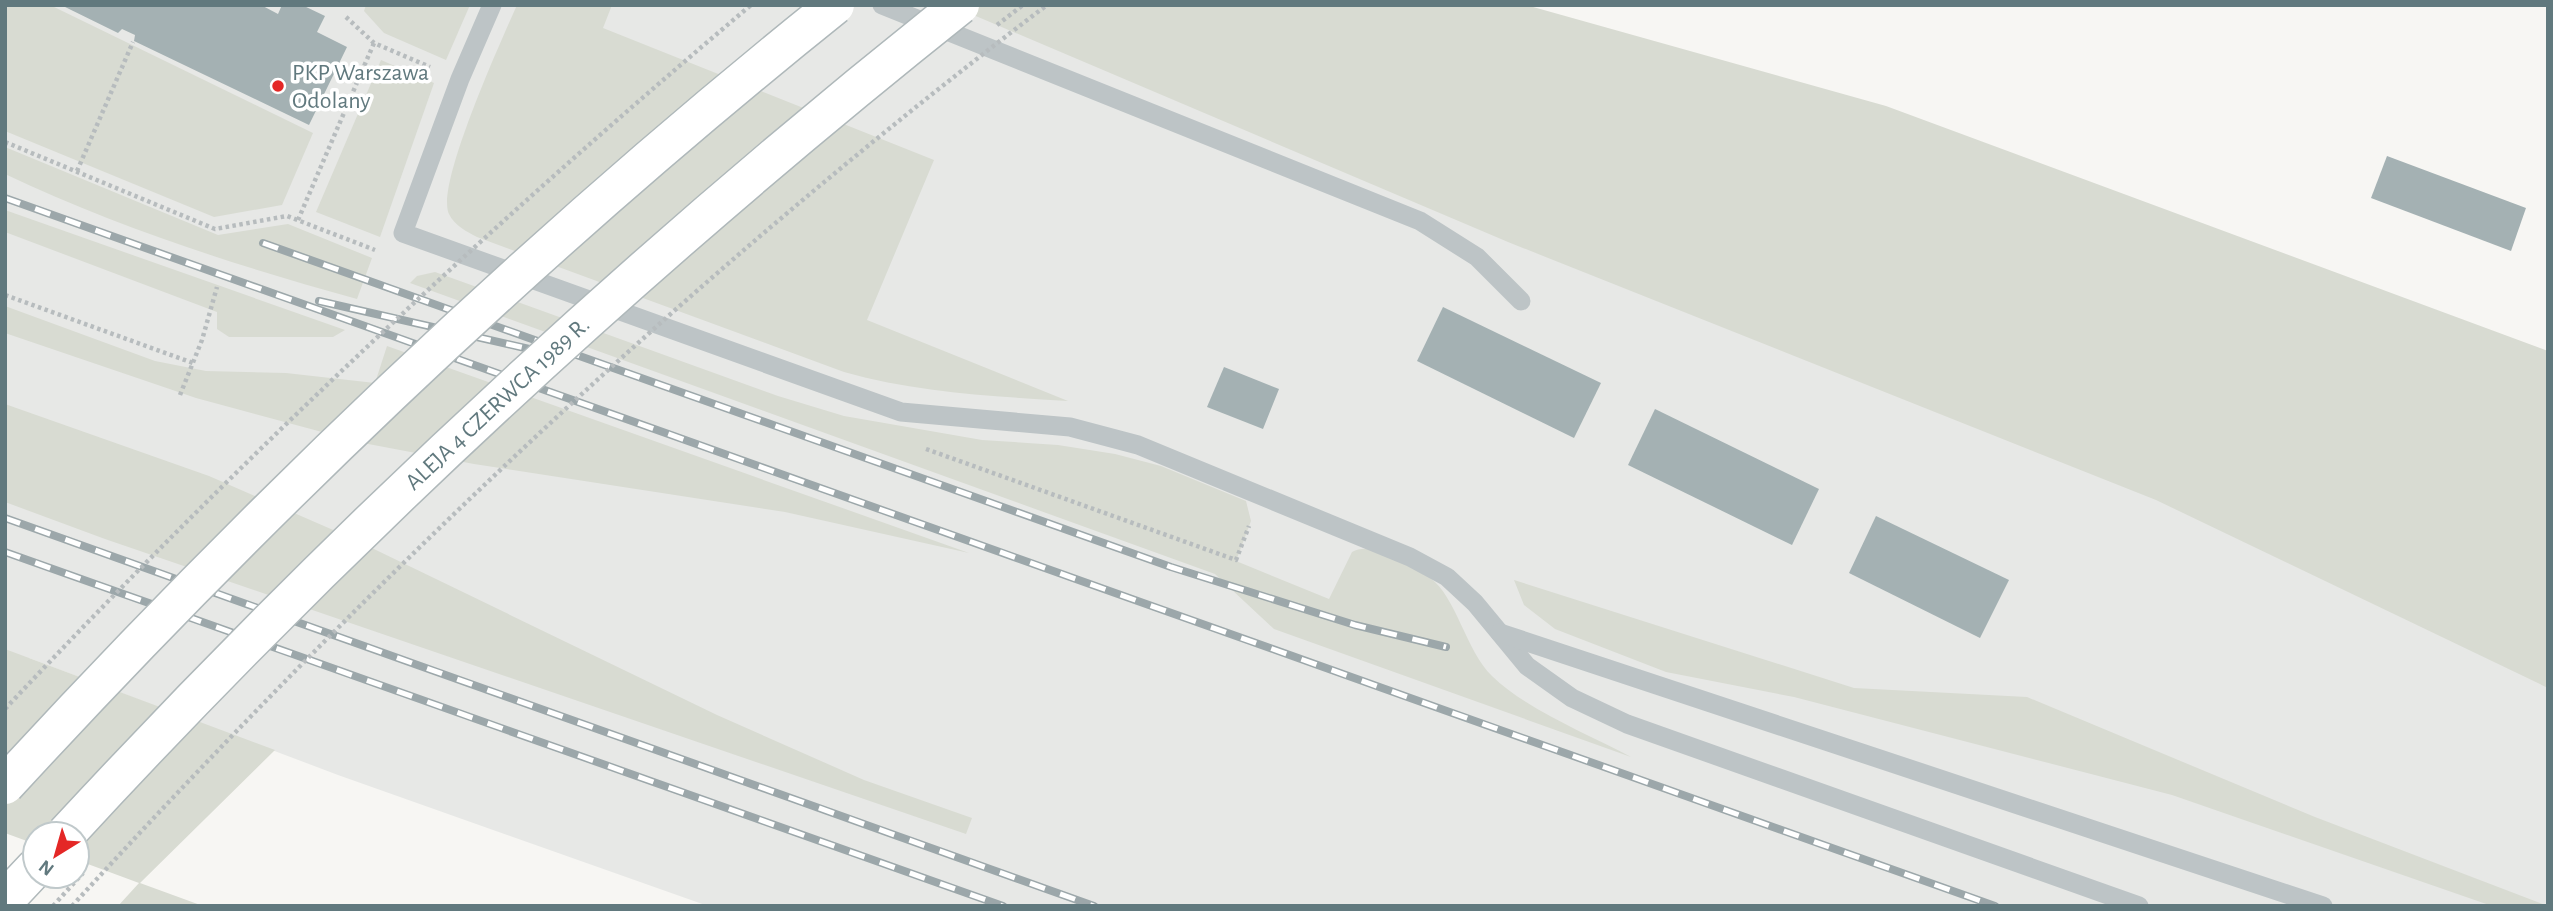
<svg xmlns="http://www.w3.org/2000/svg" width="2553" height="911" viewBox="0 0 2553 911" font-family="'Alegreya Sans',sans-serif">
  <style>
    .built { fill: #e7e8e6 }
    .green { fill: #d8dbd2 }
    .building { fill: #a4b1b3 }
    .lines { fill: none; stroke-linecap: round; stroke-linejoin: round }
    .secondary-casing { stroke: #afb8ba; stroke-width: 41 }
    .path { stroke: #b7bcbe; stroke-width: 4.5; stroke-dasharray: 3.5 3.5; stroke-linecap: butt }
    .service { stroke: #bdc4c6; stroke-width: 19 }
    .secondary { stroke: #fff; stroke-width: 38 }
    .rail-casing { stroke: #9ca7aa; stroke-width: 8 }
    .rail { stroke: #fff; stroke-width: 5; stroke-dasharray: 16; stroke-linecap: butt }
    .secondary-bridge-casing { stroke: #afb8ba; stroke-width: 41; stroke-linecap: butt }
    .path-bridge { stroke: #b7bcbe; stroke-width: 4.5; stroke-dasharray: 3.5 3.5; stroke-linecap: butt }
    .secondary-bridge { stroke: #fff; stroke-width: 38 }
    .poi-dot { fill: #e42726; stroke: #fff; stroke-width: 2.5 }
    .labels { text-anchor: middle; stroke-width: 7; stroke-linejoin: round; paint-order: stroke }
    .poi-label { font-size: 24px; fill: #61797e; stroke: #fff; text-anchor: start }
    .street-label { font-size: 24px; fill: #61797e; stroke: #fff }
  </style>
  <rect width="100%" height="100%" fill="#f7f6f3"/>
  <path class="built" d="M 5,5 L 1416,5 L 2548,600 L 2548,906 L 708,906 L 338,775 L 29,658 L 5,683 Z"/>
  <g class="green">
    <path d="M 5,5 L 50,5 L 313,133 L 282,205 L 214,217 L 5,131 Z"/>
    <path d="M 366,5 L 470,5 L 446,60 L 384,33 L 364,11 Z"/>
    <path d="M 517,5 L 612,5 L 603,28 L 934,160 L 867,320 L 1068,401 C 991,396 919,393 844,372 L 477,237 C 467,232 454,225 449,214 C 435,186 502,39 517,5 Z"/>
    <path d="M 950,5 L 1526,5 L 1886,106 L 2548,351 L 2548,688 L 2156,500 L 1508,242 Z"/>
    <path d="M 381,60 L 434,83 L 380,237 L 316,212 Z"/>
    <path d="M 5,147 L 218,235 L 288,224 L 372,258 L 357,299 C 237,266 117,227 5,174 Z"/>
    <path d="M 5,210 L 345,330 L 333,337 L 229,337 L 217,329 L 217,312 L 5,232 Z"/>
    <path d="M 435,272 L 778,396 L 844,416 L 982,440 L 1058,445 L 1115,454 L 1161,466 L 1246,501 L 1251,521 L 1236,561 L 1329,599 L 1352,552 C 1366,544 1378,552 1392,558 C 1404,564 1419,570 1430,578 C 1456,596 1466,651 1492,676 C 1527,710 1588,734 1631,757 L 1274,629 L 1215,574 L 410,283 L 417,276 Z"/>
    <path d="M 5,306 L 155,361 L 206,371 L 286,373 L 375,383 L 387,346 L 969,553 L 785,512 L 474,464 L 363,443 L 196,398 L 5,333 Z"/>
    <path d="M 5,404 L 209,476 L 347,536 L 717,715 L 864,780 L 972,818 L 966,834 L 105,539 L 5,502 Z"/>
    <path d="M 1514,580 L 1854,688 L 2027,697 L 2315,817 L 2548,906 L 2492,906 L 2172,795 L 1794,697 L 1666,672 L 1555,629 L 1524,605 Z"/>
    <path d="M 5,649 L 275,750 L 140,883 L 203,906 L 118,906 L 139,883 L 77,860 L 77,834 L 35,834 L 35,844 L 5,833 Z"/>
  </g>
  <g class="building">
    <path d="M 61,5 L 261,5 L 278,14 L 282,5 L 302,5 L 325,16 L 317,32 L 347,47 L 309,125 L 134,41 L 135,35 L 122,29 L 118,33 Z"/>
    <path d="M 2387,156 L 2526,208 L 2511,251 L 2371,198 Z"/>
    <path d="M 1443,307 L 1601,383 L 1574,438 L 1417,361 Z"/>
    <path d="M 1224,367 L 1279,389 L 1263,429 L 1207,407 Z"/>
    <path d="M 1655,409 L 1819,489 L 1792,545 L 1628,465 Z"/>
    <path d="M 1876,516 L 2009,580 L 1980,638 L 1849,573 Z"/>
  </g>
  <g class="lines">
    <g class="secondary-casing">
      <path id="secondary" d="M 5,900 L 35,868"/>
    </g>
    <g class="path">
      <path d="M 346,17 L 374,43 L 430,67"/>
      <path d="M 5,142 L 215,229 L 287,216 L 375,250"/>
      <path d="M 77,171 L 133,42"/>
      <path d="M 298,220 L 374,43"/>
      <path d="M 5,295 L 193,363"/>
      <path d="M 180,395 L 202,340 L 217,287"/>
      <path d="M 926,449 L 1236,560 L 1249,526"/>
    </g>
    <g class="service">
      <path d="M 492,5 L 460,79 L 403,233 L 901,412 L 1070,427 L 1138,445 L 1410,557 L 1447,577 L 1475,603 L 1527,666 L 1572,698 L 1627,724 L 2139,906"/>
      <path d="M 882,5 L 1420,221 L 1477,257 L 1521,301"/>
      <path d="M 1500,633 L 2323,906"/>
    </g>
    <use href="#secondary" class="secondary"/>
    <g class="rail-casing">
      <g id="rail">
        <path d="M 5,198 L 1995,906"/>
        <path d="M 263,243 L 1171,567 L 1355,625 L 1446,647"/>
        <path d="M 319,301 L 538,351"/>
        <path d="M 5,518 L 1094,906"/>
        <path d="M 5,552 L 1003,906"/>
      </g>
    </g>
    <use href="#rail" class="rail"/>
    <g class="secondary-bridge-casing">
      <g id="secondary-bridge">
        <path d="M 5,785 C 262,506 539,242 835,5"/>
        <path d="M 66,834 C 342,535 641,259 960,5"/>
      </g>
    </g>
    <g class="path-bridge">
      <path d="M 997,25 L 1023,5"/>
      <path d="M 5,709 C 240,459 489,226 751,5"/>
      <path d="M 53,906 L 83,873"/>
      <path d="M 72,906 C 371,580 694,272 1047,5"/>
    </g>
    <use href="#secondary-bridge" class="secondary-bridge"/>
  </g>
  <circle class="poi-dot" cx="278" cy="86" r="7"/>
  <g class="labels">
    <g class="poi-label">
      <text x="292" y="80">PKP Warszawa<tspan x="292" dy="28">Odolany</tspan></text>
    </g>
    <g class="street-label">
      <text transform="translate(497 403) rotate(-43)" y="8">ALEJA 4 CZERWCA 1989 R.</text>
    </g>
  </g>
  <rect width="2553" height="911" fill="none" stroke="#61797e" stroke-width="14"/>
  <g transform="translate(56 855) rotate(217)"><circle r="33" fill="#ffffff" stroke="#c0c9cb" stroke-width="2"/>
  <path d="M0-5L12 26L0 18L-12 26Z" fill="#e42726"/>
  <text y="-10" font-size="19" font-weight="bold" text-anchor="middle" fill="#61797e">N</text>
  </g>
</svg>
